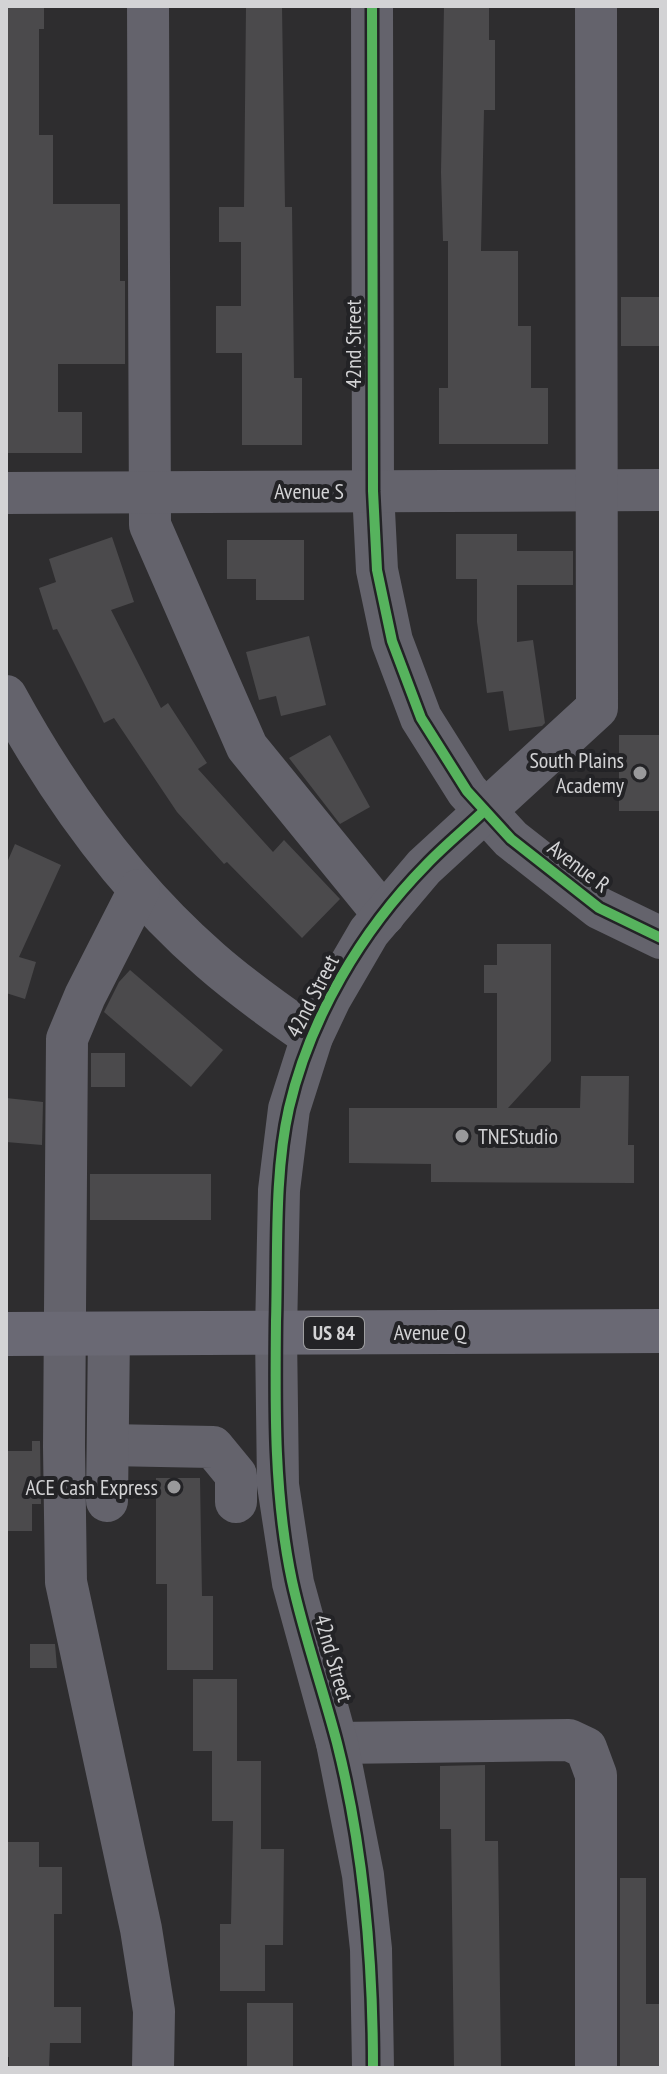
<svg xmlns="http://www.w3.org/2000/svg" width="667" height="2074" viewBox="0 0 667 2074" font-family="'PT Sans Narrow',sans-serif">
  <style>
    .building { fill: #4b4a4c }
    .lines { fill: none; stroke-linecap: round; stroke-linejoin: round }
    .minor { stroke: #64636c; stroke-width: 42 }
    .highway { stroke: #6a6974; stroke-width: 44 }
    .cycleway-casing { stroke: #232326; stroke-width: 15 }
    .cycleway { stroke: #56b35d; stroke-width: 10 }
    .poi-dot { fill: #99999b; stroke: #232326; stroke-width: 3 }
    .labels { text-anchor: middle; stroke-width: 8; stroke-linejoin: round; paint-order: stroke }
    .shield { fill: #232326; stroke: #9e9ea0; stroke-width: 2 }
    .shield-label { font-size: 20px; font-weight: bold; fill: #d3d3d5 }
    .street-label { font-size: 22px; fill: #d3d3d5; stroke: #232326 }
    .poi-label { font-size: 22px; fill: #d3d3d5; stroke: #232326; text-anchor: end }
  </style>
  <rect width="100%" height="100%" fill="#2e2d2f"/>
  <g class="building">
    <path d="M 6,6 L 44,6 L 44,29 L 39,29 L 39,135 L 53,135 L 53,204 L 120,204 L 120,281 L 125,281 L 125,364 L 58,364 L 58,412 L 82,412 L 82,453 L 7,453 Z"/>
    <path d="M 246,6 L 282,6 L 285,207 L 292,207 L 294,378 L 302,378 L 302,445 L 242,445 L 242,353 L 216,353 L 216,306 L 241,306 L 241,242 L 219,242 L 219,207 L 244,207 Z"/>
    <path d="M 444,6 L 489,6 L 489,40 L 495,40 L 495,110 L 484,110 L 481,251 L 518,251 L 518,326 L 531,326 L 531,388 L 548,388 L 548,444 L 439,444 L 439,388 L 448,388 L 448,241 L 443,241 L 441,172 Z"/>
    <rect x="621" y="297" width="40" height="49"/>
    <path d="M 456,534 L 517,534 L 517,551 L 573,551 L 573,585 L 517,585 L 517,642 L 533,640 L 545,723 L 542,726 L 509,731 L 503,691 L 487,693 L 477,622 L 477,579 L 456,579 Z"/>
    <path d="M 112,537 L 134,602 L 111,610 L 161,708 L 168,703 L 207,763 L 198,769 L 273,852 L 284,840 L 340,899 L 302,938 L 227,862 L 224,864 L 177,812 L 114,718 L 104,723 L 57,629 L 53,630 L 39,588 L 56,582 L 49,559 Z"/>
    <path d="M 227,540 L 304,540 L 304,600 L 256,600 L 256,579 L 227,579 Z"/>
    <path d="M 309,636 L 326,705 L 281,716 L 276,696 L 259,700 L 246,652 Z"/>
    <path d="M 330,735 L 370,807 L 340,824 L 289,758 Z"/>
    <rect x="619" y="735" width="42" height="76"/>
    <path d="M 15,844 L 61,865 L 19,957 L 36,962 L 25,999 L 6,993 L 6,865 Z"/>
    <path d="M 497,944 L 551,944 L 551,1061 L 508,1108 L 580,1108 L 581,1076 L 629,1076 L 628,1145 L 634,1145 L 634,1183 L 431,1182 L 431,1164 L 349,1163 L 349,1108 L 497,1108 L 497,993 L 484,993 L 484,965 L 497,965 Z"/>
    <path d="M 130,970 L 223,1050 L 191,1087 L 104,1012 L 119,982 Z"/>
    <rect x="91" y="1053" width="34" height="34"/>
    <path d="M 6,1098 L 43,1102 L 42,1145 L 6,1142 Z"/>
    <rect x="90" y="1174" width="121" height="46"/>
    <path d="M 32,1441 L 40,1441 L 41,1504 L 32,1504 L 32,1531 L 6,1531 L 6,1451 L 32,1451 Z"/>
    <path d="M 156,1478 L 200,1478 L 202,1596 L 213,1596 L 213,1670 L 167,1670 L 167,1584 L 156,1584 Z"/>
    <path d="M 30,1644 L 55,1644 L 57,1668 L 30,1668 Z"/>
    <path d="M 193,1679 L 237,1679 L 237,1761 L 261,1761 L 261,1849 L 284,1849 L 283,1945 L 265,1945 L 265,1991 L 220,1991 L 220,1924 L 231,1924 L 233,1821 L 212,1821 L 212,1751 L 193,1751 Z"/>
    <path d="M 485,1765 L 485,1841 L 498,1841 L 501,2068 L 454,2068 L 451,1829 L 440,1829 L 440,1766 Z"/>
    <path d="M 6,1842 L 39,1842 L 39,1867 L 62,1867 L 62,1914 L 54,1914 L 54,2007 L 81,2007 L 81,2043 L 50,2043 L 49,2068 L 9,2068 L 9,2057 L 6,2057 Z"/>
    <path d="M 620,1878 L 646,1878 L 646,2004 L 661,2004 L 661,2068 L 620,2068 Z"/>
    <rect x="247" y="2003" width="46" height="65"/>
  </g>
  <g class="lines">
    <g class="minor">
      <path d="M 148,6 L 150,525 L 247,747 L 384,915"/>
      <path d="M 372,6 L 373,491 L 377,570 L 392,641 L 421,718 L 467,791 L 511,839 L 599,908 L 661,938"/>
      <path d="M 6,493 L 661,490"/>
      <path d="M 6,696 C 59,793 126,887 210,960 C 242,988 277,1013 312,1037"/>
      <path d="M 139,890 L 85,996 L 67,1039 L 64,1447 L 66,1582 L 141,1929 L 154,2011 L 153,2068"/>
      <path d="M 108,1445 L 213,1447 L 236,1475 L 236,1502"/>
      <path d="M 107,1501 L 109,1333"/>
      <path d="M 337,1743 L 569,1740 L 586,1748 L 596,1775 L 596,2068"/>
      <path d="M 373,2068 L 371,1949 L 363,1875 L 337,1743 L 293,1583 L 278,1485 L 276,1333 L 279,1190 L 289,1109 L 312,1037 L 330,999 L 369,932 L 424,867 L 597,708 L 596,6"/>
    </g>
    <path class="highway" d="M 6,1334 L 661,1331"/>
    <g class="cycleway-casing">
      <g id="cycleway">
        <path d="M 372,6 L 373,491 L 377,570 L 392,641 L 421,718 L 467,791 L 511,839 L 599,908 L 661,938"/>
        <path d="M 373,2068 C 373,1958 364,1850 337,1743 C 323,1689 304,1636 292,1581 C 274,1496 275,1408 276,1321 C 278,1253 274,1174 289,1108 C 310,1018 361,931 426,865 C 444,846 465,829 484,811"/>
      </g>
    </g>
    <use href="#cycleway" class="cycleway"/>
  </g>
  <g class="poi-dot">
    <circle cx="640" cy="773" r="8"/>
    <circle cx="462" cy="1136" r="8"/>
    <circle cx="174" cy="1487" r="8"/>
  </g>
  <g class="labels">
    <rect class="shield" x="304" y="1317" width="60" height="32" rx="6"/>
    <g class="shield-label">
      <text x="334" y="1340">US 84</text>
    </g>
    <g class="street-label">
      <text transform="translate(353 344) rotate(-90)" y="8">42nd Street</text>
      <text x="309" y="499">Avenue S</text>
      <text transform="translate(579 866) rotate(37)" y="8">Avenue R</text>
      <text transform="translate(312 996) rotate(-63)" y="8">42nd Street</text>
      <text x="430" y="1340">Avenue Q</text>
      <text transform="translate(334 1658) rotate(74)" y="8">42nd Street</text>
    </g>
    <g class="poi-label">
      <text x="624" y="768">South Plains<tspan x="624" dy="25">Academy</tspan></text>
      <text x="478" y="1144" text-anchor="start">TNEStudio</text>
      <text x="158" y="1495">ACE Cash Express</text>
    </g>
  </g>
  <rect width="667" height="2074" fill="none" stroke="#d3d3d5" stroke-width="16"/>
</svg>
